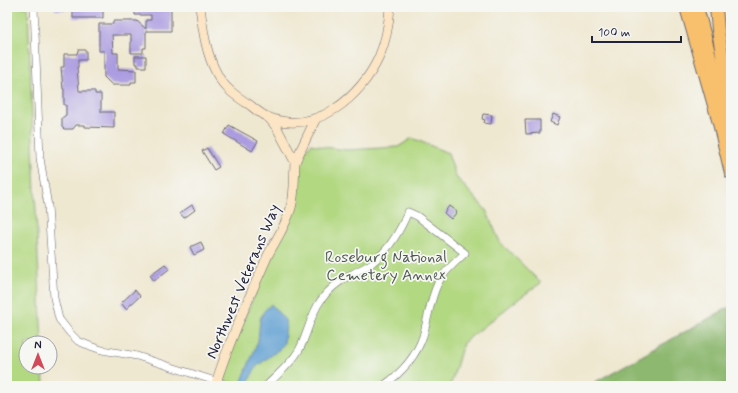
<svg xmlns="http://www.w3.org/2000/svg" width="738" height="393" viewBox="0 0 738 393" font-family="Mynerve,sans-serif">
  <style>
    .green { fill: #b2d881; stroke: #6a7d5e }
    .forest { fill: #8db86f; stroke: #586d55 }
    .water { fill: #5f9fd2; stroke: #406086 }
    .building { fill: #ab9be0 }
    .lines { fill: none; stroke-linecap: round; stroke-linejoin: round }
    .street-casing { stroke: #6a6770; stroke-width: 8 }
    .secondary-casing { stroke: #6a6770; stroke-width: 10 }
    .highway-casing { stroke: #6a6770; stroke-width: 14 }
    .street { stroke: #fff; stroke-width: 7 }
    .secondary { stroke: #fce5c4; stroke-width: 9 }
    .highway { stroke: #f8bf6c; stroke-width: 12 }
    .labels { text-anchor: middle; stroke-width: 3.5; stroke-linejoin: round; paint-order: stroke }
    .park-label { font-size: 16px; fill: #4d5950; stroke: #f6f6f2 }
    .street-label { font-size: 16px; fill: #22223b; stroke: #f6f6f2 }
  </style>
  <rect width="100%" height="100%" fill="#f6f6f2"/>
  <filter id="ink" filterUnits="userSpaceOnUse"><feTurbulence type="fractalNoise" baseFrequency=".025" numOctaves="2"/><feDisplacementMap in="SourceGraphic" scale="8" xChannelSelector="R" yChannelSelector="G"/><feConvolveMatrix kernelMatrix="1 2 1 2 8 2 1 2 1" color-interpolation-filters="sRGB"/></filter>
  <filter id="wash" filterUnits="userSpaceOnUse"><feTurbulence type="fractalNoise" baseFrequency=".012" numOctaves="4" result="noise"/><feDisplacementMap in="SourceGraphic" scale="16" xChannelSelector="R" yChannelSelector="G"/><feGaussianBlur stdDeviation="0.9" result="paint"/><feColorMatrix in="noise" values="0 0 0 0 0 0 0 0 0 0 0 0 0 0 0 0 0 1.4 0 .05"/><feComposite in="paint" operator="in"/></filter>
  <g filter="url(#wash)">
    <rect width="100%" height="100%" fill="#efe8d1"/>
    <g class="green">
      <path d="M 7,7 L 28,7 L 34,170 L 42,343 L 26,343 L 26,367 L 43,367 L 44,386 L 7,386 Z"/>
      <path d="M 412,138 L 448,153 L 456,177 L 486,210 L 500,242 L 541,283 L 521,297 L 463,343 L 452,381 L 449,386 L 215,386 L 286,222 L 301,156 L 311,144 L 324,147 L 347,150 L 398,147 Z"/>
    </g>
    <path class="forest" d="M 731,306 L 731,386 L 588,386 Z"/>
    <path class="water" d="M 271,304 L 285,320 L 286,325 L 284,343 L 281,348 L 256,367 L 246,386 L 240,386 L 258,341 L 260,319 L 264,311 Z"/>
    <g id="blocks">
      <g class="building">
        <path d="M 55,7 L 103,7 L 103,18 L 73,18 L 73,10 L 55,10 Z"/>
        <path d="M 135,7 L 171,7 L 171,31 L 146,31 L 146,48 L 143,48 L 143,53 L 131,53 L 131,35 L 112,35 L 113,53 L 118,53 L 118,69 L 136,70 L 136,82 L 131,82 L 131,85 L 112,85 L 104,77 L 104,51 L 99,51 L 99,24 L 113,24 L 113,21 L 137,21 L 146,29 L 146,20 L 151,20 L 151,15 L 135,15 Z"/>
        <path d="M 78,50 L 86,50 L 86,60 L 78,60 L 78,67 L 77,67 L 79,91 L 95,91 L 95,94 L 101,94 L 101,112 L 114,112 L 114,128 L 85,127 L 85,125 L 76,125 L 73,129 L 64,129 L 62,127 L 62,118 L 66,115 L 66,105 L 64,105 L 64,89 L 63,89 L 61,67 L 64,67 L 64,54 L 77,54 Z"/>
        <path d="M 135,56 L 146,56 L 146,67 L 138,67 L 138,64 L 135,64 Z"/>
        <path d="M 483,114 L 492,115 L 491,124 L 484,123 L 485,120 L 482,119 Z"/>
        <path d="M 553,114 L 560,117 L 557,125 L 550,122 Z"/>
        <path d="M 525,120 L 540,120 L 540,133 L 526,134 Z"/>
        <path d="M 229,125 L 258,141 L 252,151 L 224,134 Z"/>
        <path d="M 207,148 L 219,167 L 214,170 L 202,151 Z"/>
        <path d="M 192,205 L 195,210 L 184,218 L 180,213 Z"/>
        <path d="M 449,206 L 457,212 L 451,219 L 444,213 Z"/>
        <path d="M 201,242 L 204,250 L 194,255 L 190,247 Z"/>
        <path d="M 165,264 L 169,269 L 154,281 L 150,275 Z"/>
        <path d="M 135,290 L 140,296 L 126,309 L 121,303 Z"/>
      </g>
    </g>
  </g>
  <g filter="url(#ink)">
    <use href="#blocks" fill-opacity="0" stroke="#6a6770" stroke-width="1"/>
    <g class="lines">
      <g class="street-casing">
        <g id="street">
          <path d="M 34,7 L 40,158 L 48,206 L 54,298 L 59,319 L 70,333 L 78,341 L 90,346 L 102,350 L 137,356 L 231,386"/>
          <path d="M 266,386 C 278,374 291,364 299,350 C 308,334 310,315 321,300 C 329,289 341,280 352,274 C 359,270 367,267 373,262 C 390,249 400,231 408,212 L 417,216 L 465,253 C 456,262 444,271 438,283 C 430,300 428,318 423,336 C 416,357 400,374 383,386"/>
        </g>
      </g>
      <g class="secondary-casing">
        <g id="secondary">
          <path d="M 200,7 C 203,30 206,54 217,74 C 224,88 237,97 250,105 C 256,110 263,116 270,118 C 316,135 361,97 379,57 C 386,41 389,24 390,7"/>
          <path d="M 269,118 L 277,128 L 295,162 L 316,118"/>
          <path d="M 215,386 C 229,341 249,298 268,255 C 276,240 286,225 291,208 C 295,194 294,177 295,162"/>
        </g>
      </g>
      <g class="highway-casing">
        <g id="highway">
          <path d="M 686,7 L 719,123 L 731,173"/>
          <path d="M 697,7 L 729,128"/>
          <path d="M 716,7 L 718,30 L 731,108"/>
        </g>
      </g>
      <use href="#street" class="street"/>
      <use href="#secondary" class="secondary"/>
      <use href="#highway" class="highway"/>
    </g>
  </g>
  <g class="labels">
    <g class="park-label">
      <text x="386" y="262">Roseburg National<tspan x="386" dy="18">Cemetery Annex</tspan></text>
    </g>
    <g class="street-label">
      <text transform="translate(242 281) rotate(-67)" y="6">Northwest Veterans Way</text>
    </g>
  </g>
  <rect width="738" height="393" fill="none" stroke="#f6f6f2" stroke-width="24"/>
  <g transform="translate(38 355)"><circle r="19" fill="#f6f6f2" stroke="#a1a1a9"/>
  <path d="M0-3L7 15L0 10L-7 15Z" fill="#d1495b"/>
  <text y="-6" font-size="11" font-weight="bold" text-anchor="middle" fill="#22223b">N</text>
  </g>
  <path d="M592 36v6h89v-6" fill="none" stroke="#22223b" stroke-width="2"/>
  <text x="598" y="36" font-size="12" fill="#22223b" stroke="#f6f6f2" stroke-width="3" paint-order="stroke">100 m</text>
</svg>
